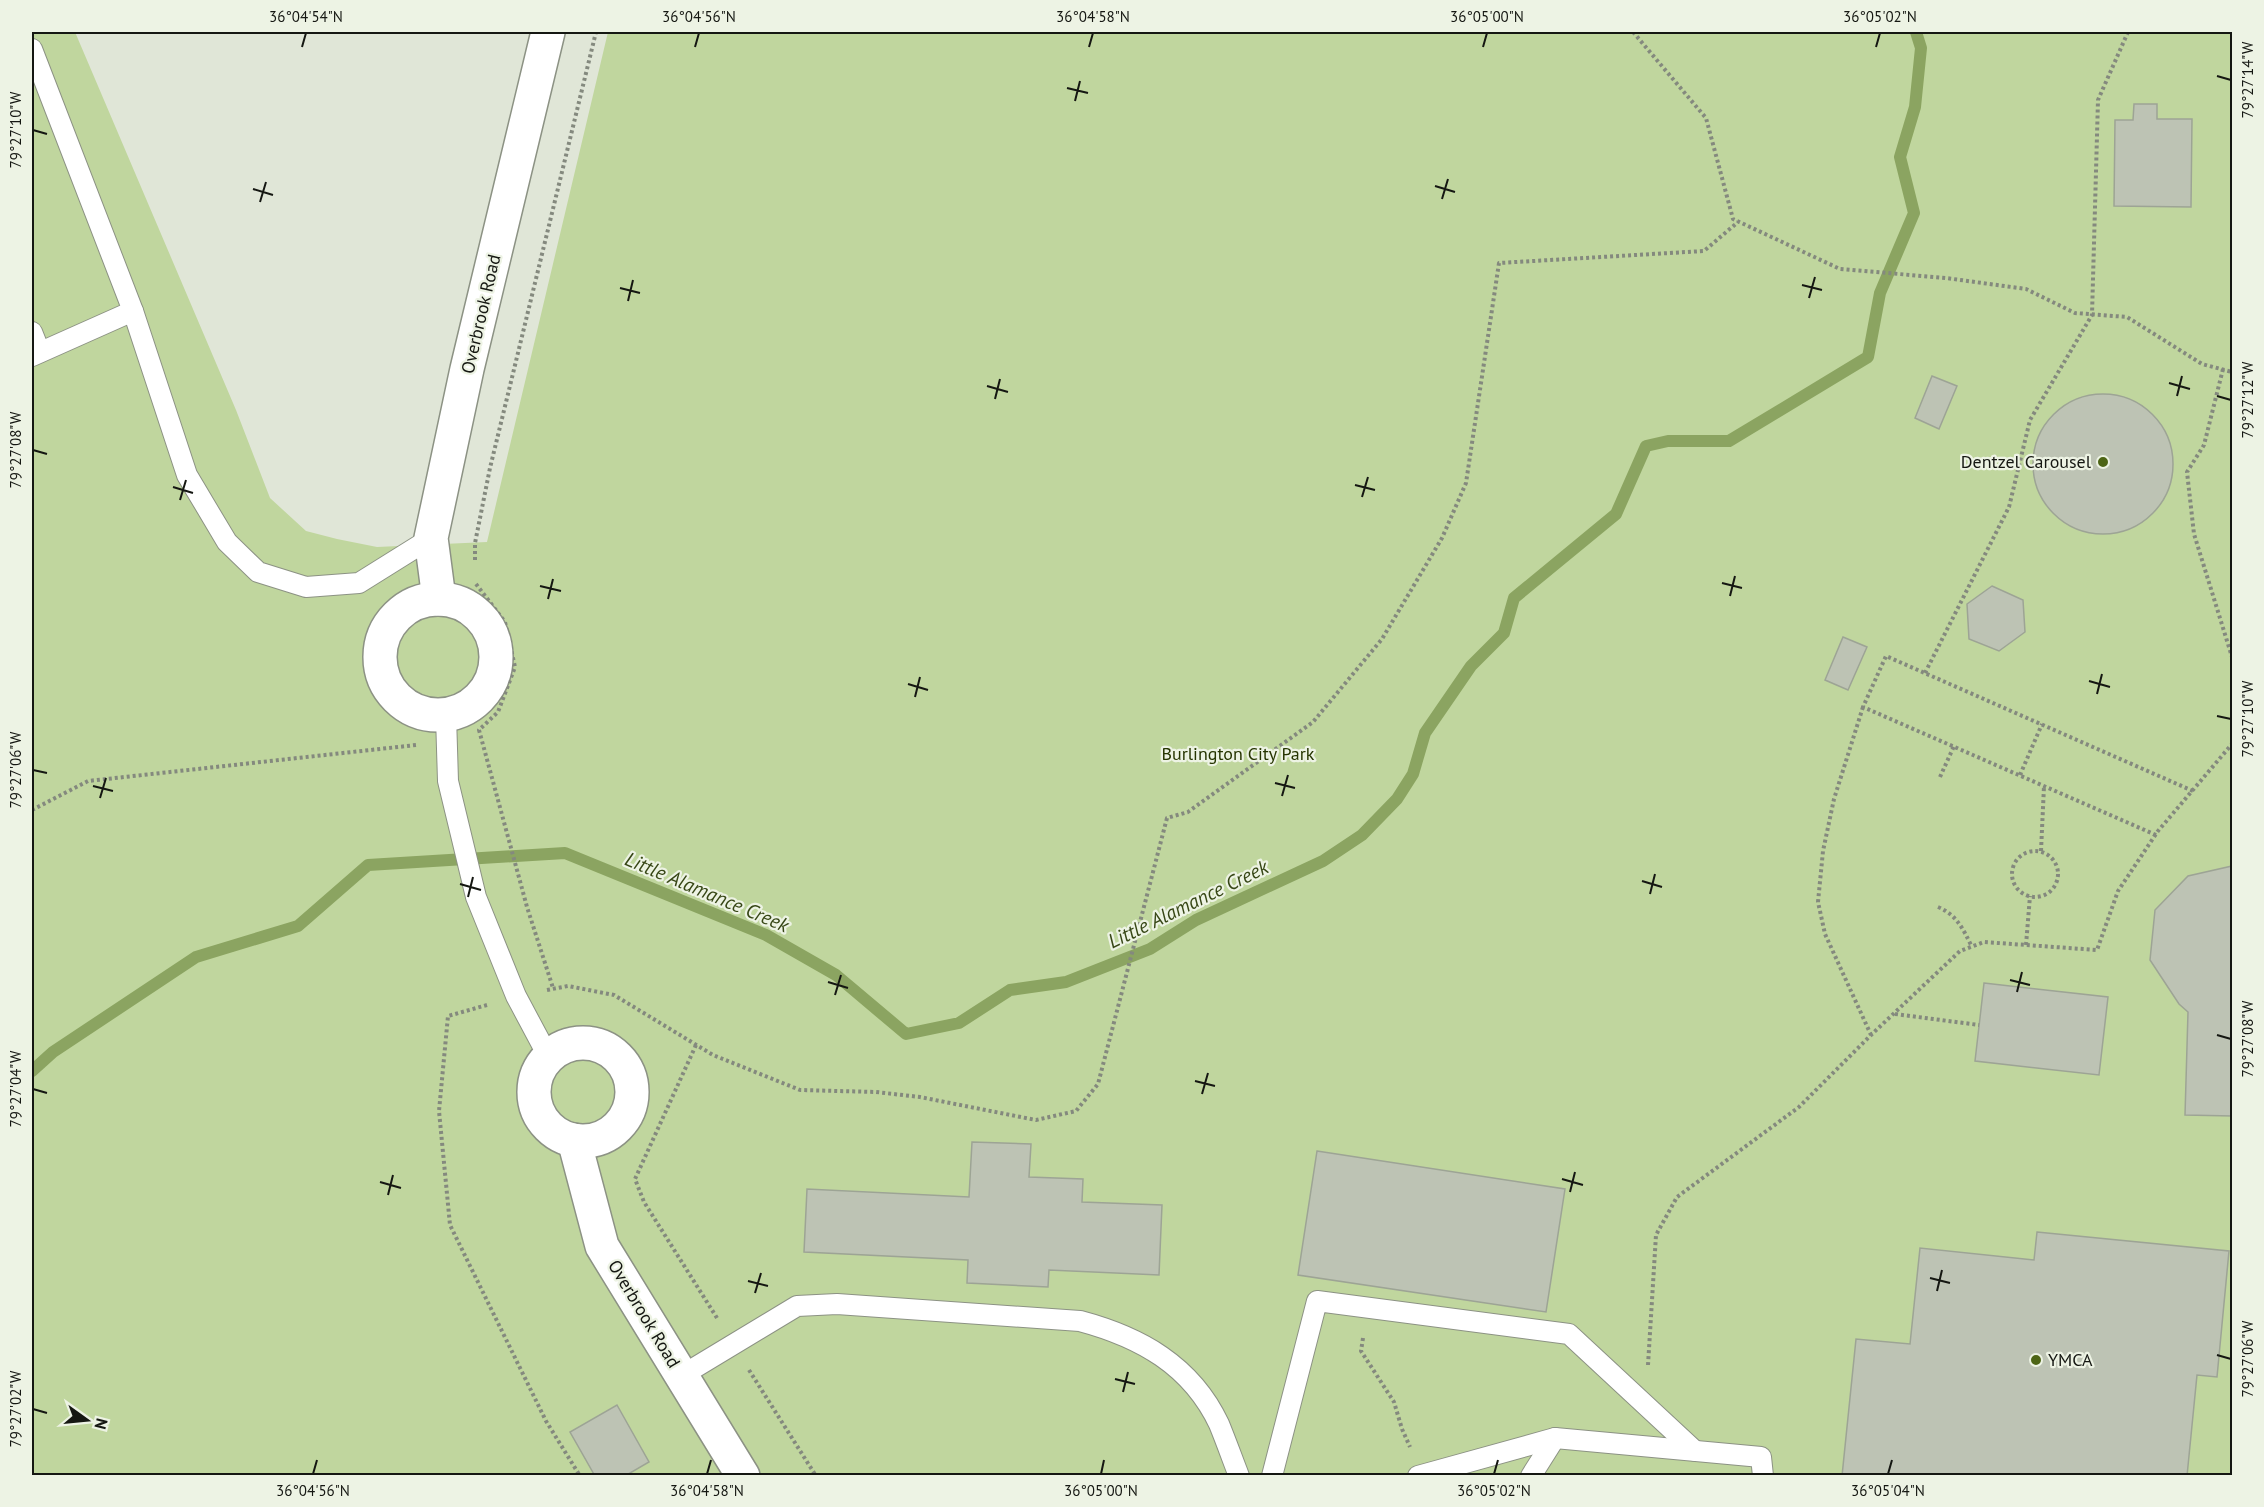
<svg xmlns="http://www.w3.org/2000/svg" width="2264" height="1507" viewBox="0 0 2264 1507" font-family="'PT Sans',sans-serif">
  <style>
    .green { fill: #c0d69e }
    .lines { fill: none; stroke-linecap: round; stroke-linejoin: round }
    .stream { stroke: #8ba461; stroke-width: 12 }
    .building { fill: #bdc3b4; stroke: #9da495; stroke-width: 1.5 }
    .lane-casing { stroke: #8c9284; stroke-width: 22 }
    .street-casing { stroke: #8c9284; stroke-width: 36 }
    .path { stroke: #84897e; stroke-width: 4; stroke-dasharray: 3 3; stroke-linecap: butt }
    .lane { stroke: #fff; stroke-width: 20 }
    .street { stroke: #fff; stroke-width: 33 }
    .ticks { fill: none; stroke: #151712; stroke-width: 2 }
    .poi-dot { fill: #4d6515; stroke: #edf3e4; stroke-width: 2 }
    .labels { text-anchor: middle; stroke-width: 4.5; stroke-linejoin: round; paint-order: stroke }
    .street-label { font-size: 18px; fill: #151712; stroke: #edf3e4 }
    .poi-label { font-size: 18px; fill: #151712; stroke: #edf3e4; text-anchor: end }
    .park-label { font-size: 18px; fill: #263501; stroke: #edf3e4 }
    .water-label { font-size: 20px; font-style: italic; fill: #374716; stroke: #edf3e4 }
    .neatline { fill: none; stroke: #151712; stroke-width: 2 }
    .ticks-label { font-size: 15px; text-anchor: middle; fill: #151712 }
  </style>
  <rect width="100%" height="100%" fill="#e0e6d7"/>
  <path class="green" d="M 32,32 L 75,32 L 236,410 L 270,498 L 306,531 L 337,539 L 377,547 L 487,542 L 608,32 L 2232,32 L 2232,1475 L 32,1475 Z"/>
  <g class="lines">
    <path class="stream" d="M 32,1071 L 53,1052 L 196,957 L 298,926 L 368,865 L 565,853 L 766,935 L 836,975 L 906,1034 L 959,1023 L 1010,990 L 1066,982 L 1150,949 L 1196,920 L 1323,861 L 1362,835 L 1397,799 L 1413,774 L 1425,733 L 1471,666 L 1504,633 L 1514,598 L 1616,514 L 1646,446 L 1668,441 L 1729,441 L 1868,357 L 1880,293 L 1914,213 L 1900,157 L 1915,107 L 1921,48 L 1916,32"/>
  </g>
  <g class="building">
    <path d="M 2134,104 L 2157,104 L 2157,119 L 2192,119 L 2191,207 L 2114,206 L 2115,120 L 2133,120 Z"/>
    <path d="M 1932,376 L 1957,386 L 1939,429 L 1915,418 Z"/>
    <circle cx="2103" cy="464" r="70"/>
    <path d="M 1992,586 L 2023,600 L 2025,632 L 1999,651 L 1969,639 L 1967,604 Z"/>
    <path d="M 1843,637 L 1867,647 L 1848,690 L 1825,680 Z"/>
    <path d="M 2232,866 L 2232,1116 L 2185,1115 L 2188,1012 L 2179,1004 L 2150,960 L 2155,910 L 2188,876 Z"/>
    <path d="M 1984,983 L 2108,997 L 2099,1075 L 1975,1061 Z"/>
    <path d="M 972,1142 L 1031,1144 L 1029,1177 L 1083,1179 L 1082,1202 L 1162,1205 L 1159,1275 L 1049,1270 L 1048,1287 L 967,1283 L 968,1260 L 804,1252 L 807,1189 L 969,1197 Z"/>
    <path d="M 1317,1151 L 1565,1189 L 1546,1312 L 1298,1275 Z"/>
    <path d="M 2037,1232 L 2229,1251 L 2217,1377 L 2197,1375 L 2187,1476 L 1842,1476 L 1856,1339 L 1910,1344 L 1920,1248 L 2034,1260 Z"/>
    <path d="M 617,1405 L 649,1462 L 625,1476 L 595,1476 L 570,1432 Z"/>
  </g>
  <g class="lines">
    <g class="lane-casing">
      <g id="lane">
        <path d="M 32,49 L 133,311 L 187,475 L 227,542 L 258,572 L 306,587 L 359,583 L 431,538"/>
        <path d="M 32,332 L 40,352"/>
        <path d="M 32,356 L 133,311"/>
        <path d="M 446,716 L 448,781 L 476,897 L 516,996 L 548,1056"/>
        <path d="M 681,1376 L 797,1306 L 837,1304 L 1080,1321 C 1140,1337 1191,1365 1219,1424 C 1226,1441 1232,1458 1239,1476"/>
        <path d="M 1272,1476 L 1317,1301 L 1569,1334 L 1695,1451"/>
        <path d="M 1418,1476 L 1555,1438 L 1761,1457 L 1763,1476"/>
        <path d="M 1531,1476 L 1555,1438"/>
      </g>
    </g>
    <g class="street-casing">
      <g id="street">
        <path d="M 439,599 L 431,538 L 467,369 L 548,32"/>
        <circle cx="438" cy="657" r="58"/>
        <circle cx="583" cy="1092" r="49"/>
        <path d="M 574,1140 L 602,1246 L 743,1476"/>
      </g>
    </g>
    <g class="path">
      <path d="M 1633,32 L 1706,118 L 1733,219 L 1840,269 L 1946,278 L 2026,289 L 2075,313 L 2127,317 L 2202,364 L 2232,372"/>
      <path d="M 2223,369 L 2204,445 L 2187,472 L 2194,534 L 2232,657"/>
      <path d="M 475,560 L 475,543 L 490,468 L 596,32"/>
      <path d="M 476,584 L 505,622 L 515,667 L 498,712 L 479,730 L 527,907 L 553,988"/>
      <path d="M 1925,673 L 2009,507 L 2030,420 L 2092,315 L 2098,100 L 2128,32"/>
      <path d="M 1863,707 L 1834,799 L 1823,851 L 1818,902 L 1825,934 L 1871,1035"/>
      <path d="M 2020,775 L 2042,724"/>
      <path d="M 1940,777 L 1954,746"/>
      <path d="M 32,810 L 88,781 L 416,745"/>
      <path d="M 2156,835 L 1863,707 L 1886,656 L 2193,791"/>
      <path d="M 2041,851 L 2044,786"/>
      <circle cx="2035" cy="874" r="23"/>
      <path d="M 1938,907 C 1957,915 1963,929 1972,947"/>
      <path d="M 2026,945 L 2030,896"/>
      <path d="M 547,990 L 568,986 L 614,995 L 713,1055 L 800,1090 L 876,1092 L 920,1097 L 1036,1120 L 1076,1111 L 1098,1084 L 1167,818 L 1188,812 L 1313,722 L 1382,639 L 1442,538 L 1466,483 L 1499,263 L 1704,251 L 1738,222"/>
      <path d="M 487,1005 L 448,1016 L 439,1111 L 450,1225 L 546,1421 L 580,1476"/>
      <path d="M 1895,1014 L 1979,1025"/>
      <path d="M 696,1045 L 635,1179 L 644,1202 L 717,1318"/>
      <path d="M 1363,1338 L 1361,1351 L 1394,1402 L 1402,1429 L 1410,1447"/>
      <path d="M 1648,1365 L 1656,1235 L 1677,1197 L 1799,1107 L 1871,1035 L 1960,951 L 1984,942 L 2097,950 L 2118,891 L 2158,831 L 2232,744"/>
      <path d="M 749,1370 L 816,1476"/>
    </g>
    <use href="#lane" class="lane"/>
    <use href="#street" class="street"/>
  </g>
  <path class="ticks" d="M 302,47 L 306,33M 695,47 L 699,33M 1089,47 L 1093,33M 1483,47 L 1487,33M 1876,47 L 1880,33M 2217,76 L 2231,80M 1067,88 L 1088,93M 1075,101 L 1080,81M 33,130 L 47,134M 1435,186 L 1455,192M 253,189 L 273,195M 1442,199 L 1448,179M 260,202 L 266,182M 1802,285 L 1822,290M 620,288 L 640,293M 1809,298 L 1815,277M 628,301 L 633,280M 2169,383 L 2190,389M 987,386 L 1008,392M 2177,396 L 2182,376M 2217,396 L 2231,400M 995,399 L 1000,379M 33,450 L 47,454M 1355,485 L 1375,490M 173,487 L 193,493M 1362,497 L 1368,477M 180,500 L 186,480M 1722,583 L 1742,588M 540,586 L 561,591M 1730,596 L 1735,576M 548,599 L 553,579M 2089,681 L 2110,687M 908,684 L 928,690M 2097,694 L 2102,674M 915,697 L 920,677M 2217,716 L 2231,719M 33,770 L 47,773M 1275,783 L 1295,788M 93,786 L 113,791M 1282,796 L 1288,775M 100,798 L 106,778M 1642,881 L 1662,887M 460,884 L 481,890M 1650,894 L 1655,874M 468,897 L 473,877M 2010,980 L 2030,985M 828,982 L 848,988M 2017,992 L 2022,972M 835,995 L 841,975M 2217,1035 L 2231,1039M 1195,1081 L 1215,1086M 33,1089 L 47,1093M 1202,1094 L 1208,1073M 1562,1179 L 1583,1185M 380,1182 L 401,1188M 1570,1192 L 1575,1172M 388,1195 L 393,1175M 1930,1278 L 1950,1283M 748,1281 L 768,1286M 1937,1291 L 1942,1270M 755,1293 L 761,1273M 2217,1355 L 2231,1359M 1115,1379 L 1135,1384M 1123,1392 L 1128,1372M 33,1409 L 47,1413M 313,1474 L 317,1460M 707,1474 L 711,1460M 1101,1474 L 1104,1460M 1494,1474 L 1498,1460M 1888,1474 L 1892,1460"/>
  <g class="poi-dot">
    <circle cx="2103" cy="462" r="6"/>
    <circle cx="2036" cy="1360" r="6"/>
  </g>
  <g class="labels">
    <g class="street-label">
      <text transform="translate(481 314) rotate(-77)" y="6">Overbrook Road</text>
      <text transform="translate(644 1314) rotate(59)" y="6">Overbrook Road</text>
    </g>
    <g class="poi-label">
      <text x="2091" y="468">Dentzel Carousel</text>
      <text x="2048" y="1366" text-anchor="start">YMCA</text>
    </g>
    <g class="park-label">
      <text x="1238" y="760">Burlington City Park</text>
    </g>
    <g class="water-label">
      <text transform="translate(707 892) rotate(23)" y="7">Little Alamance Creek</text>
      <text transform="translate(1188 904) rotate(-26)" y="7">Little Alamance Creek</text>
    </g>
  </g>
  <rect width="2264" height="1507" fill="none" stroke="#edf3e4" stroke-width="66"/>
  <g transform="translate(87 1420) rotate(105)" stroke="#edf3e4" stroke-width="4.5" paint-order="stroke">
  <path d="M0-4.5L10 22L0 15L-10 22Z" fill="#151712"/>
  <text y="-9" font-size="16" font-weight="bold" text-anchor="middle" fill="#151712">N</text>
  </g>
  <rect x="33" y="33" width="2198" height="1441" class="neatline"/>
  <g class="ticks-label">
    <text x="306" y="22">36°04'54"N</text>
    <text x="699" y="22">36°04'56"N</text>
    <text x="1093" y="22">36°04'58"N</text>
    <text x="1487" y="22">36°05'00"N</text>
    <text x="1880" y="22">36°05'02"N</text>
    <text transform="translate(2248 80) rotate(-90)" y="5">79°27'14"W</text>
    <text transform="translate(16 130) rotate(-90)" y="5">79°27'10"W</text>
    <text transform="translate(2248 400) rotate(-90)" y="5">79°27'12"W</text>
    <text transform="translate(16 450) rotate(-90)" y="5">79°27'08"W</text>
    <text transform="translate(2248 719) rotate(-90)" y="5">79°27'10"W</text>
    <text transform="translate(16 770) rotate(-90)" y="5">79°27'06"W</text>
    <text transform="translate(2248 1039) rotate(-90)" y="5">79°27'08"W</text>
    <text transform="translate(16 1089) rotate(-90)" y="5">79°27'04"W</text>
    <text transform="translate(2248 1359) rotate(-90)" y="5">79°27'06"W</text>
    <text transform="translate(16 1409) rotate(-90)" y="5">79°27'02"W</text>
    <text x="313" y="1496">36°04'56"N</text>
    <text x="707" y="1496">36°04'58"N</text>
    <text x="1101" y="1496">36°05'00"N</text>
    <text x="1494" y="1496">36°05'02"N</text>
    <text x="1888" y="1496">36°05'04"N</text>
  </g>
</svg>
